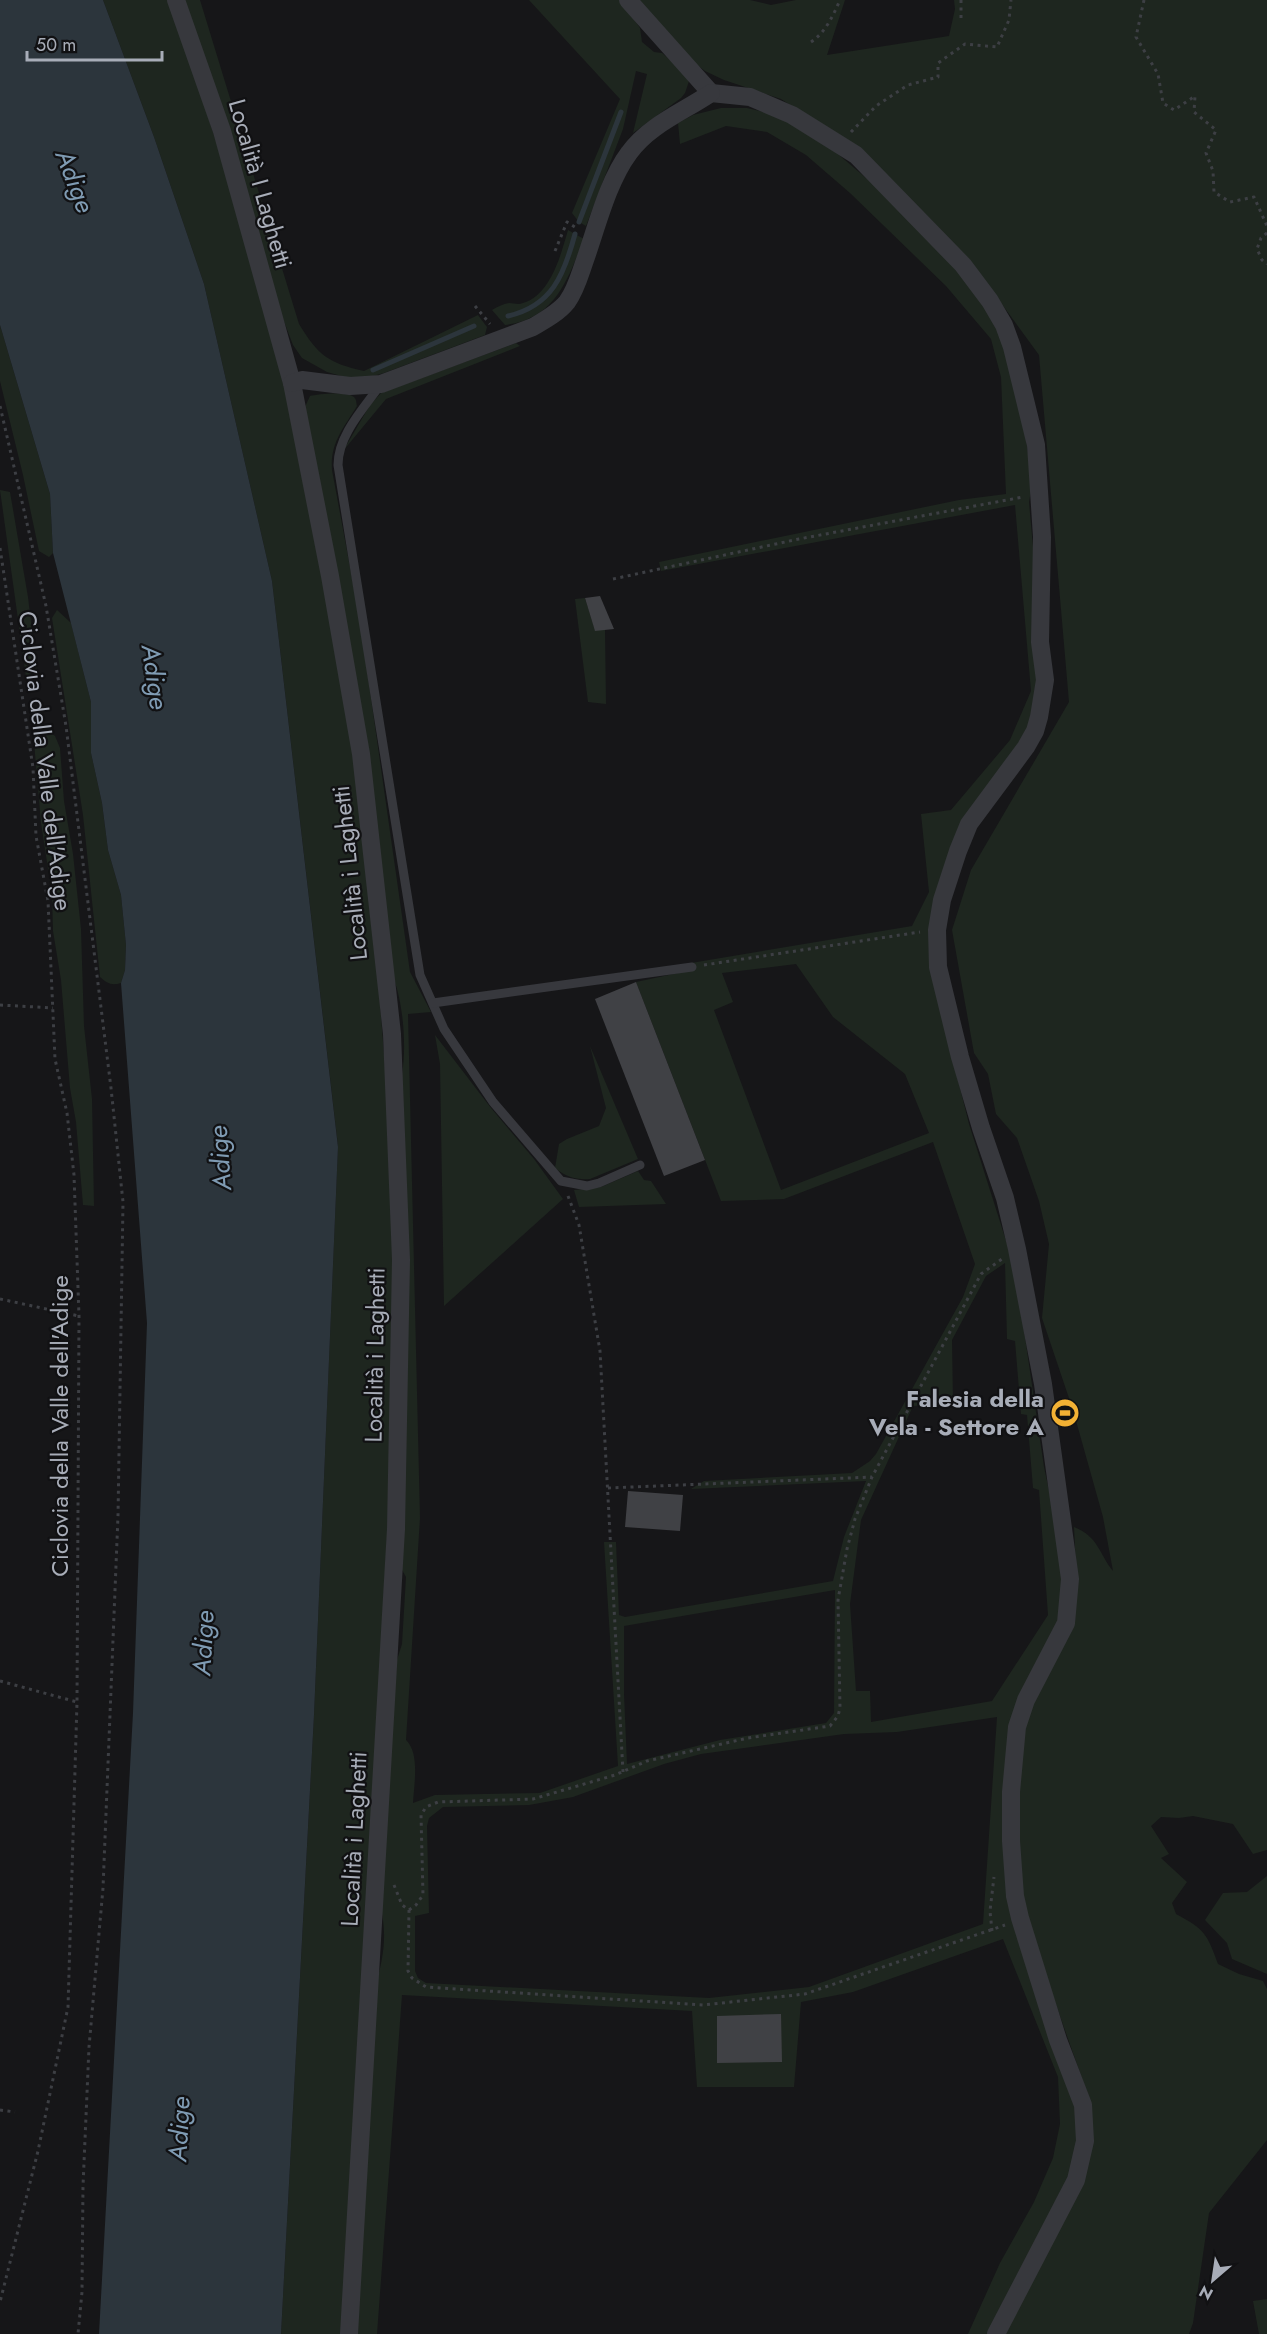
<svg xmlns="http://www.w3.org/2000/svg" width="1267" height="2334" viewBox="0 0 1267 2334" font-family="Jost,sans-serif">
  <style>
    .green { fill: #1e261f; fill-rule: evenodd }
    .water { fill: #2c353c }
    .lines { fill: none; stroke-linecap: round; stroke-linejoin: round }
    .stream { stroke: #2c353c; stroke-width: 5 }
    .building { fill: #404145 }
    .path { stroke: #3d3f44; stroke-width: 3; stroke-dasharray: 3 4.5; stroke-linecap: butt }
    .service { stroke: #37383d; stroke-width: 9 }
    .minor { stroke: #37383d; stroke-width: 18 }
    .labels { text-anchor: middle; stroke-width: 4.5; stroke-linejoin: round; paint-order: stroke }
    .street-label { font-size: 24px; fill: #a8adb8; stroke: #111113 }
    .poi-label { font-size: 24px; font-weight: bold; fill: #a8adb8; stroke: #111113; text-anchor: end }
    .water-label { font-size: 26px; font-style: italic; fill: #7f9bb3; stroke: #111113 }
  </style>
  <rect width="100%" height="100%" fill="#161618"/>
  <g class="green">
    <path d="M 103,0 L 170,0 L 225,169 L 287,394 L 349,716 L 371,885 L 386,1081 L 394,1263 L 393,1429 L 343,2334 L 281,2334 L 314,1715 L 338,1146 L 272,581 L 204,284 L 154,137 Z"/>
    <path d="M 182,0 L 200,0 L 299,324 C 318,355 328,363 364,371 L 478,315 L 487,327 L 485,335 L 384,373 L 362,379 L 352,379 L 327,372 L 302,358 L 293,345 L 275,298 Z"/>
    <path d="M 529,0 L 620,0 L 640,28 L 642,42 L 654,52 L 662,53 L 679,68 L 689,81 L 685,93 L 681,98 L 633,133 L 647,74 L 636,71 L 623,129 L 586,226 L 579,222 L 572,213 L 620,99 Z"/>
    <path d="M 636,0 L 750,0 L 771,5 L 796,0 L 845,0 L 827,55 L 949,36 L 955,9 L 954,0 L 1267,0 L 1267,1850 L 1253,1854 L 1233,1824 L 1193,1816 L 1179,1818 L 1161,1817 L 1151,1826 L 1169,1854 L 1161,1858 L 1187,1882 L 1172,1903 L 1176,1914 C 1204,1929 1207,1933 1218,1964 L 1239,1974 L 1263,1981 L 1267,1989 L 1267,2140 L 1209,2213 L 1193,2323 L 1189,2334 L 1001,2334 L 1056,2230 L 1091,2104 L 1029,1928 L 1017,1873 L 1014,1805 L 1023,1727 L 1077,1592 L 1074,1527 C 1099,1537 1099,1554 1113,1571 L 1103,1517 L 1073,1410 L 1042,1318 L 1049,1244 L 1039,1201 L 1017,1138 L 996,1114 L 988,1074 L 974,1053 L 952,930 L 971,870 L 1069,702 L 1039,355 L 969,259 L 858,148 L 781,99 L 724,80 L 705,71 L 684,55 Z"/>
    <path d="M 721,108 L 747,108 L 780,116 L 832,149 L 907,213 L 961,272 L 994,318 L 1021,400 L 1032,485 L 1029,502 L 1033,547 L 1034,629 L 1041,680 L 1025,736 L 988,786 L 933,922 L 956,1072 L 969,1124 L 1015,1269 L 1044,1467 L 1063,1556 L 1064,1608 L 1038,1665 L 1005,1831 L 1078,2113 L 1080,2144 L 1072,2174 L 990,2334 L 968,2334 L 1000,2263 L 1034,2202 L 1053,2158 L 1060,2124 L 1058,2077 L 1003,1939 L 853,1992 L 801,2002 L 794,2087 L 697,2087 L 692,2011 L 402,1995 L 377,2334 L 355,2334 L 375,1990 C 384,1953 388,1936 379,1899 L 397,1660 L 402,1644 L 406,1577 L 400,1566 L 402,1074 C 407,1045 403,996 390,970 L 305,407 L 310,396 C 318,394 347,391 354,397 C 357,400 356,403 357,406 C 343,429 330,443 332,470 L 360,621 L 410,972 L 431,1012 L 408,1014 L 420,1518 L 406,1740 C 420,1753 414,1785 413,1803 L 435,1795 L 540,1793 L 618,1766 L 604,1542 L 616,1542 L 619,1615 L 625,1617 L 833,1581 L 844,1537 L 866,1481 L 691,1489 L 704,1481 L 852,1473 L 870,1461 L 876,1454 L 963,1297 L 975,1264 L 933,1142 L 784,1199 L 721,1201 L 636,982 L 692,970 L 691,963 L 912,926 L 929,892 L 921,814 L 951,810 L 1010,740 L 1031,691 L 1015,505 L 661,571 L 659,562 L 959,500 L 1006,494 L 1001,377 L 991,339 L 946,286 L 850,193 L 806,155 L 767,132 L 726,126 L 680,144 L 678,123 L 693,115 ZM 796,964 L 833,1017 L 905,1074 L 929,1133 L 781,1190 L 714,1010 L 733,1002 L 722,973 ZM 1005,1263 L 1007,1339 L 1015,1341 L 1021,1414 L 1027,1415 L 1033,1488 L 1039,1490 L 1048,1615 L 992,1701 L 871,1722 L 870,1691 L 856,1691 L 850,1604 L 861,1520 L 913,1406 L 953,1403 L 952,1340 L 986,1276 ZM 835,1590 L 834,1713 L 826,1723 L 720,1740 L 627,1764 L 624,1694 L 624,1626 ZM 997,1717 L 983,1924 L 809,1987 L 709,1998 L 426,1983 L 418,1978 L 415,1971 L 415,1916 L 429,1913 L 427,1826 L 429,1818 L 443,1807 L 529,1805 L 573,1797 L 664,1764 L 701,1754 L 844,1734 L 897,1732 Z"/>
    <path d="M 568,230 L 584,239 C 567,281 555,319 505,325 L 492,310 C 497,307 503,304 509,303 C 514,303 518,305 523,303 C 551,295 561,254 568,230 Z"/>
    <path d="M 0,325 L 50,494 L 53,553 L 49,557 L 39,551 L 23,475 L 0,381 Z"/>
    <path d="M 516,343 L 520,346 L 386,399 L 343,451 L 370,405 L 381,393 Z"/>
    <path d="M 0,490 L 10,492 L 28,597 L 39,689 L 28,691 Z"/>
    <path d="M 585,598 L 595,630 L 605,630 L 606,704 L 588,702 L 575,599 Z"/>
    <path d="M 57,610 L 71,623 L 91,702 L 91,753 L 102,803 L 108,850 L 121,895 L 126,945 L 125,970 L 121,983 C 111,986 107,983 100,977 L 83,815 L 52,618 Z"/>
    <path d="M 32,719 L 55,736 L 60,748 L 64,801 L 73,854 L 81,929 L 84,1026 L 92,1099 L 94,1206 L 83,1205 L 76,1122 L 70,1088 L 61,980 L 53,931 L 52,895 L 41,823 Z"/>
    <path d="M 435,1035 L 491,1108 L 534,1159 L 563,1199 L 444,1306 L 440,1064 Z"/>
    <path d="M 590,1046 L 638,1159 L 590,1179 C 576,1180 566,1177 555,1168 L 559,1144 L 567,1139 L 599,1126 L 606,1108 Z"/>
    <path d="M 638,1171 L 644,1180 L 651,1181 L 666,1204 L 579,1207 L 574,1190 L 601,1187 Z"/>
    <path d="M 1267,1876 L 1267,1974 L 1232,1959 L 1227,1943 L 1205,1920 L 1223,1893 L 1247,1892 Z"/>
    <path d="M 1267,2299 L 1267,2334 L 1259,2334 L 1253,2301 Z"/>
  </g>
  <path class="water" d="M 0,0 L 103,0 L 154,137 L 204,284 L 272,581 L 338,1147 L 314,1715 L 281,2334 L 99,2334 L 133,1713 L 147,1323 L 121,983 L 125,970 L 126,945 L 121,895 L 108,850 L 102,803 L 91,753 L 91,702 L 53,553 L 50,494 L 0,325 Z"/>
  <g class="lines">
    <g class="stream">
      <path d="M 579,222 L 621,112"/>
      <path d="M 508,316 C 552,306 564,275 575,234"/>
      <path d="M 373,370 L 474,326"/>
    </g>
  </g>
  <g class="building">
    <path d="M 600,596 L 614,629 L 595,631 L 585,598 Z"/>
    <path d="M 636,982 L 705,1160 L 664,1176 L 595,999 Z"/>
    <path d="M 628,1491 L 683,1495 L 680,1531 L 625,1527 Z"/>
    <path d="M 781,2014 L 782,2062 L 717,2063 L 717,2016 Z"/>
  </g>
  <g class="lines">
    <g class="path">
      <path d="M 961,0 L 961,18"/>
      <path d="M 1144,0 L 1136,37 L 1158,74 L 1163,103 L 1174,110 L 1195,96 L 1194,112 L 1216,130 L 1206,153 L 1213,171 L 1214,192 L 1230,202 L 1254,197 L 1267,226"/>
      <path d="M 811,42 C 825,33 833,16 840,0"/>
      <path d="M 851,132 L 876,106 L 908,85 L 938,77 L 938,63 L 965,44 L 997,47 L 1009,20 L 1011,0"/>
      <path d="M 1267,233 L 1261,238 L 1257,249 L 1262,260 L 1267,264"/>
      <path d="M 555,251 L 567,222 L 578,229"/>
      <path d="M 475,306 L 490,324"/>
      <path d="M 0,406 L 46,606 L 66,726 L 111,1088 L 123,1202 L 118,1516 L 103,1888 L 89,2047 L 83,2186 L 82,2292 L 78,2334"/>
      <path d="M 0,548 L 33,768 L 36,836 L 48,901 L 55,1059 L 67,1113 L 74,1175 L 79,1316 L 77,1702 L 68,2007 L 38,2151 L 0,2302"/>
      <path d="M 613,579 L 799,539 L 1023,497"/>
      <path d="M 704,965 L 920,932"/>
      <path d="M 0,1005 L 53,1008"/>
      <path d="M 568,1196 L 579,1225 L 600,1351 L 623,1772"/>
      <path d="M 0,1299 L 79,1316"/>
      <path d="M 608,1488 L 872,1477"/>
      <path d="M 0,1681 L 77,1702"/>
      <path d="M 394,1885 L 402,1905 L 409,1910 L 408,1971 L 412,1978 L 426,1987 L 703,2005 L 805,1994 L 1005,1925"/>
      <path d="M 409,1910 L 416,1905 L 423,1895 L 421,1815 L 426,1807 L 438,1802 L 533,1799 L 615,1775 L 647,1761 L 748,1738 L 830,1726 L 838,1716 L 840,1708 L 838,1600 L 847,1549 L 855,1519 L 872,1477 L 981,1274 L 1002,1259"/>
      <path d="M 992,1931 L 990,1911 L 994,1877"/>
      <path d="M 0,2110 L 15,2112"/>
    </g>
    <g class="service">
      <path d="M 381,384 C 364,408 338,435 338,465 L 420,975 L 444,1029 L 493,1102 L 561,1181 L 587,1186 L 599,1183 L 640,1165"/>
      <path d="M 433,1003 L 692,967"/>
    </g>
    <g class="minor">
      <path d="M 176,0 L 222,131 L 292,383 L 330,576 L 361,754 L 392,1034 L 401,1260 L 396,1529 L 349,2334"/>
      <path d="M 628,0 L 711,93"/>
      <path d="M 711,93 L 750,97 L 792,115 L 856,155 L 963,265 L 990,301 L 1004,325 L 1012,347 L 1036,445 L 1042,537 L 1040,642 L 1045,680 L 1039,717 L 1035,731 L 1026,747 L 969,824 L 958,851 L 942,900 L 937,930 L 938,967 L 960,1057 L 981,1128 L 1005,1198 L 1017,1249 L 1043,1384 L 1070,1579 L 1066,1623 L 1026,1700 L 1017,1727 L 1011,1792 L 1011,1841 L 1015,1896 L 1020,1918 L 1058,2040 L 1083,2105 L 1085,2141 L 1076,2180 L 996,2334"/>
      <path d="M 292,383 L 302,380 L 350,386 L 381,384 L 533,327 C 545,320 558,313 567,302 C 576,290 580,274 585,260 C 597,226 608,181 629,153 C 649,125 683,112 711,93"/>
    </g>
  </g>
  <defs>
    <g id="stadium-disc" transform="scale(1.5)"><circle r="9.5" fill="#f2b134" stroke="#111113"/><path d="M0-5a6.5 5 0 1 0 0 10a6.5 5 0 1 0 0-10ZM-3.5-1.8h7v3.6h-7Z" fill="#111"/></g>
  </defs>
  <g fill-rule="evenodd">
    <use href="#stadium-disc" x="1065" y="1413"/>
  </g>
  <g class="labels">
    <g class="street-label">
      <text transform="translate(260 184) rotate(74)" y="8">Località I Laghetti</text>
      <text transform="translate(45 761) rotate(83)" y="8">Ciclovia della Valle dell'Adige</text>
      <text transform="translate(350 873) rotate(-96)" y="8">Località i Laghetti</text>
      <text transform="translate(375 1355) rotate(-89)" y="8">Località i Laghetti</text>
      <text transform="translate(60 1426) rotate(-90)" y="8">Ciclovia della Valle dell'Adige</text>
      <text transform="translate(354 1839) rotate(-87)" y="8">Località i Laghetti</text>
    </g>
    <g class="poi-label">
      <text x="1044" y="1407">Falesia della<tspan x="1044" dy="28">Vela - Settore A</tspan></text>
    </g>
    <g class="water-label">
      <text transform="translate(75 181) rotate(69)" y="9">Adige</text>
      <text transform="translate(155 677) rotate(82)" y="9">Adige</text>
      <text transform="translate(220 1158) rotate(-94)" y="9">Adige</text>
      <text transform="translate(203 1643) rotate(-87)" y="9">Adige</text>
      <text transform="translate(179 2129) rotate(-87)" y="9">Adige</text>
    </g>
  </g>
  <g transform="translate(1213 2280) rotate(209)" stroke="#111113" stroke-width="4.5" paint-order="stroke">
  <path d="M0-4.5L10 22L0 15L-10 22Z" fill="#a8adb8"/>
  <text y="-9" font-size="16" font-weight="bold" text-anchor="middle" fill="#a8adb8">N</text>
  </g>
  <path d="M27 51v9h135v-9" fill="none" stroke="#a8adb8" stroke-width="3"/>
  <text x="36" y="51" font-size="18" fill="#a8adb8" stroke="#111113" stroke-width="4.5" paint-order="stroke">50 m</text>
</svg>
